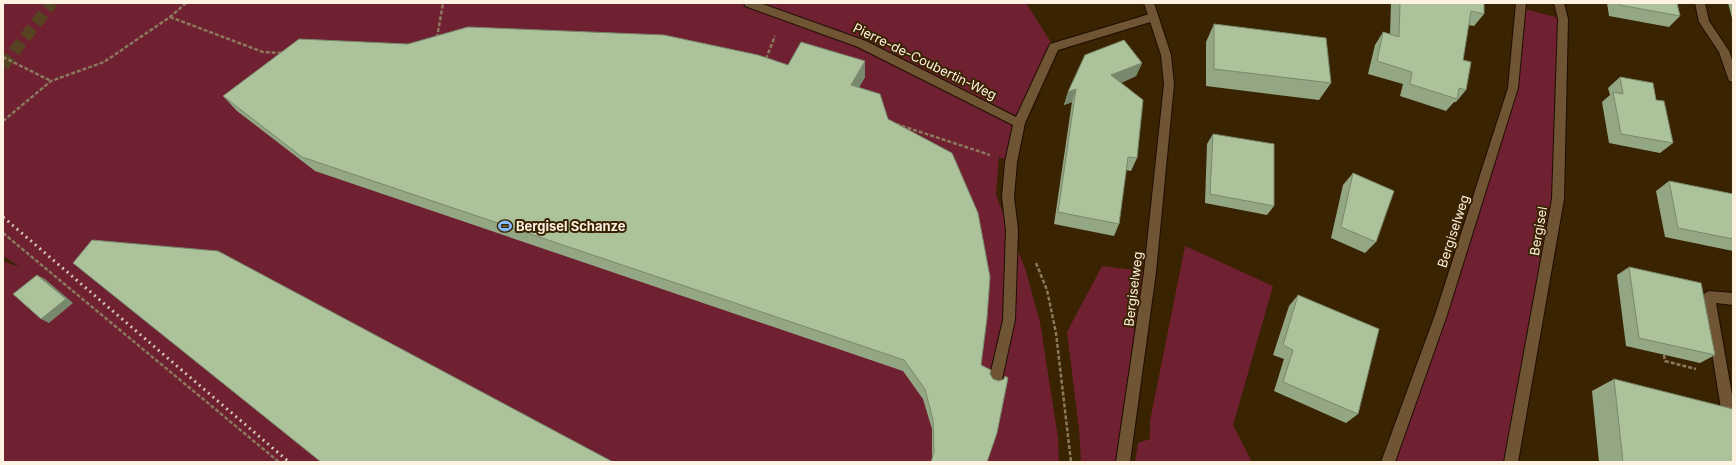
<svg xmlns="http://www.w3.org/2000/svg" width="1736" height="465" viewBox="0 0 1736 465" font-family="Inter,sans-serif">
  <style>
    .green { fill: #6f2131 }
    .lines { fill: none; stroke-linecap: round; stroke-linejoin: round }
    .motorway-tunnel { stroke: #574222; stroke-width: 12; stroke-dasharray: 12 6; stroke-linecap: butt }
    .service-casing { stroke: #1e0d00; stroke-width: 2 }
    .minor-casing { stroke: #1e0d00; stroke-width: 2 }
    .path { stroke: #8b785d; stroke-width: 2.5; stroke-dasharray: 4 2; stroke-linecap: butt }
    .service { fill: #6f5534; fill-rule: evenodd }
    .minor { fill: #6f5534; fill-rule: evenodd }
    .rail { stroke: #d3c5b2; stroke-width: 3; stroke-dasharray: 2 4; stroke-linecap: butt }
    .wall { fill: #93a785 }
    .shaded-wall { fill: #78886c }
    .building { fill: #abc29b; stroke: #78886c }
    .labels { text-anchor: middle; stroke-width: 4; stroke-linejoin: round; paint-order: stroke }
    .street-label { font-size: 13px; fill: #fef2e3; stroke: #3a2300 }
    .poi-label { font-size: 13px; font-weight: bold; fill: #fef2e3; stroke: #3a2300; text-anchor: start }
  </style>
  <rect width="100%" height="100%" fill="#3a2300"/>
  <g class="green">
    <path d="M 3,3 L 1026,3 L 1054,47 L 1034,93 L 1011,162 L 999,157 L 996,195 L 1026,271 L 1040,322 L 1058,438 L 1059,462 L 3,462 L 3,261 L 20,267 L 3,256 Z"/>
    <path d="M 1521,8 L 1563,19 L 1558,199 L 1511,462 L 1388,462 L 1513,88 Z"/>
    <path d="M 1185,246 L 1273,286 L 1233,425 L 1252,462 L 1135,462 L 1138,443 L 1150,439 L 1150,421 Z"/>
    <path d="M 1102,266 L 1150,272 L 1123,462 L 1081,462 L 1079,429 L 1067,332 Z"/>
  </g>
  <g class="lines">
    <path class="motorway-tunnel" d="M 3,66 L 52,3"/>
    <g class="service-casing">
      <g id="service">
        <path d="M 744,3 L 760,3 L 866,41 L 1016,117 L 1050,44 L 1153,13 L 1157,14 L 1158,17 L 1157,20 L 1058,50 L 1025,123 L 1017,162 L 1014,197 L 1018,230 L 1015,320 L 1000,388 L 995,390 L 990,388 L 988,384 L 1003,320 L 1006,230 L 1002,197 L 1005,162 L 1013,125 L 858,47 L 745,6 Z"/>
        <path d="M 1695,3 L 1705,3 L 1709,21 L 1729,51 L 1733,62 L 1733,82 L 1729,81 L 1728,78 L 1719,52 L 1699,22 Z"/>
        <path d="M 1709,291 L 1733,293 L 1733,305 L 1716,303 L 1733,401 L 1733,447 L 1728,445 L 1726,440 L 1703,297 L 1705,293 Z"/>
      </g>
    </g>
    <g class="minor-casing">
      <g id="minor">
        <path d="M 1144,3 L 1154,3 L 1171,55 L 1174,84 L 1156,272 L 1130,462 L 1116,462 L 1144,272 L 1164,84 L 1161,55 Z"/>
        <path d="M 1516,3 L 1526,3 L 1518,88 L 1447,315 L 1395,462 L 1381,462 L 1435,315 L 1508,88 Z"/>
        <path d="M 1554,3 L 1564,3 L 1568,19 L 1564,199 L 1518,462 L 1504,462 L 1552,199 L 1558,19 Z"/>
      </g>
    </g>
    <g class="path">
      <path d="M 170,17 L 263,52 L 282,53"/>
      <path d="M 437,38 L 443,3"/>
      <path d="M 3,57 L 51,81"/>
      <path d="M 766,59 L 775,36"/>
      <path d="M 3,121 L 51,81 L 104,62 L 170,17 L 186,3"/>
      <path d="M 896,124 L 990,155"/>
      <path d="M 3,233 L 279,462"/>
      <path d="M 1036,263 L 1047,290 L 1056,333 L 1071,462"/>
      <path d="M 1664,355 L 1665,361 L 1696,369"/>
    </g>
    <use href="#service" class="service"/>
    <use href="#minor" class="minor"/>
    <path class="rail" d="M 3,217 L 289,462"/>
  </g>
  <g class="wall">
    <path d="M 1391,3 L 1484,3 L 1484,14 L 1474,26 L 1468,25 L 1463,60 L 1466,90 L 1456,102 L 1454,102 L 1446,111 L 1400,96 L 1403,84 L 1368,74 L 1375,45 L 1383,32 L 1390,34 Z"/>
    <path d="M 1607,3 L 1677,3 L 1680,16 L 1669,27 L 1609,16 Z"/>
    <path d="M 1728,3 L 1733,3 L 1733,18 L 1732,18 Z"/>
    <path d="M 1214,24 L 1331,83 L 1319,100 L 1206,86 L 1206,42 Z"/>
    <path d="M 865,61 L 865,77 L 859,87 L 888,119 L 981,365 L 990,374 L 993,379 L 999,381 L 1008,378 L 932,458 L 932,429 L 923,399 L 903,371 L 315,171 L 237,111 L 223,96 L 788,65 Z"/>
    <path d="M 1142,63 L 1136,76 L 1121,83 L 1137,158 L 1131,171 L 1126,170 L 1119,224 L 1114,236 L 1054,224 L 1072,102 L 1064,105 L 1068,92 Z"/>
    <path d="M 1620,77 L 1656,100 L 1673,143 L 1660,153 L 1609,143 L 1602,102 L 1610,95 L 1608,88 Z"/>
    <path d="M 1213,134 L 1274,206 L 1267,215 L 1205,203 L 1207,144 Z"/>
    <path d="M 1353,173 L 1376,242 L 1365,253 L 1331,238 L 1343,185 Z"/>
    <path d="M 1669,181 L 1733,194 L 1733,251 L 1665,237 L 1656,191 Z"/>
    <path d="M 1629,267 L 1715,355 L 1700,363 L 1626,346 L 1617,275 Z"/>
    <path d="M 1298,295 L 1358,414 L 1346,423 L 1274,391 L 1284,359 L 1273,355 L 1289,306 Z"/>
    <path d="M 1614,379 L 1733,462 L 1599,462 L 1592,391 Z"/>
  </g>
  <g class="shaded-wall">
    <path d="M 865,61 L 865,77 L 852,100 L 851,85 Z"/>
    <path d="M 1142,63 L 1136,76 L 1106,89 L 1111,75 Z"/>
    <path d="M 1076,89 L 1072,102 L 1064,105 L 1068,92 Z"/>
    <path d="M 37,275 L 45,279 L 73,303 L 49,323 L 41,319 Z"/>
  </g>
  <g class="building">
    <path d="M 1400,3 L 1484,3 L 1484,14 L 1471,11 L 1463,60 L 1471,62 L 1466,90 L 1459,88 L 1457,99 L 1410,84 L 1412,72 L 1377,61 L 1383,32 L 1399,37 Z"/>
    <path d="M 1619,3 L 1677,3 L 1680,16 L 1620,5 Z"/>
    <path d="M 1214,24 L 1326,38 L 1331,83 L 1214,69 Z"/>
    <path d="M 468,27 L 664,35 L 758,55 L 788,65 L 801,42 L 865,61 L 851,85 L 880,94 L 888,119 L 952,153 L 978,213 L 990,277 L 987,318 L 981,365 L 991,370 L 990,374 L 993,379 L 999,381 L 1004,379 L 1005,376 L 1008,378 L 997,433 L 987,462 L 931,462 L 934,452 L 933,420 L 925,389 L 904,360 L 302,157 L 223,96 L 299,39 L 408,44 Z"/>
    <path d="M 1124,40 L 1142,63 L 1111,75 L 1143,100 L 1137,158 L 1128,157 L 1119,224 L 1058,212 L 1076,89 L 1068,92 L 1085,55 Z"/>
    <path d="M 1620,77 L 1653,83 L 1656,100 L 1664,101 L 1673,143 L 1621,134 L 1613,92 L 1623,94 Z"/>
    <path d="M 1213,134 L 1274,144 L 1274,206 L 1210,194 Z"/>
    <path d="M 1353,173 L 1394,191 L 1376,242 L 1341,227 Z"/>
    <path d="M 1669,181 L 1733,194 L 1733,239 L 1678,228 Z"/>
    <path d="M 92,240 L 218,251 L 613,462 L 321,462 L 73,263 Z"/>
    <path d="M 1629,267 L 1701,283 L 1715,355 L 1639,338 Z"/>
    <path d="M 37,275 L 66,299 L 41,319 L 13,294 Z"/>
    <path d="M 1298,295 L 1379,329 L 1358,414 L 1283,382 L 1293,350 L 1283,345 Z"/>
    <path d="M 1614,379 L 1733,409 L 1733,462 L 1623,462 Z"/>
  </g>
  <defs>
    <g id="stadium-bare" transform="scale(1.08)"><path d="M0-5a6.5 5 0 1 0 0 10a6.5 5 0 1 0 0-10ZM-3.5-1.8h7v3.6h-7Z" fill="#84bcfb" stroke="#3a2300" stroke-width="2.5" paint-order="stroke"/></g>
  </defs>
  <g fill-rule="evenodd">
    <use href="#stadium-bare" x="505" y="226"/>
  </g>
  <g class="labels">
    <g class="street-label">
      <text transform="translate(925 61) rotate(26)" y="5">Pierre-de-Coubertin-Weg</text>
      <text transform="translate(1453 231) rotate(-72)" y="5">Bergiselweg</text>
      <text transform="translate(1538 231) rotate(-80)" y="5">Bergisel</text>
      <text transform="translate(1133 289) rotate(-83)" y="5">Bergiselweg</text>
    </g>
    <g class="poi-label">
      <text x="516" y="231">Bergisel Schanze</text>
    </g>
  </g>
  <rect width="1736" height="465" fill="none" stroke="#fef2e3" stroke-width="8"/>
</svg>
